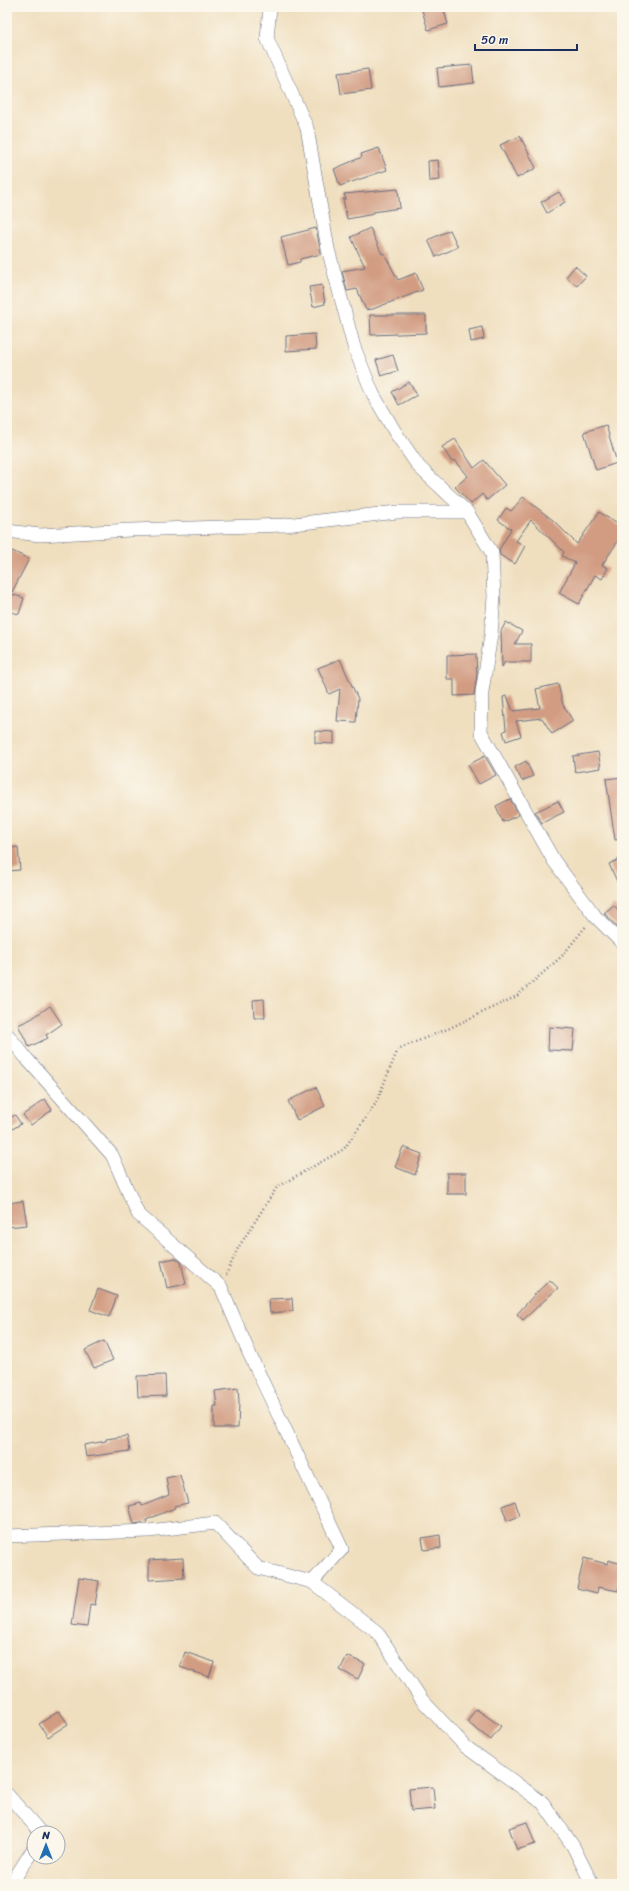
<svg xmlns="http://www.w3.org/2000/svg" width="629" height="1891" viewBox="0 0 629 1891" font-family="Sriracha,sans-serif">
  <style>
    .building { fill: #d29c82 }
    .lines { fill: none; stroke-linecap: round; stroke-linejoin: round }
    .street-casing { stroke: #666d80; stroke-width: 14 }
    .path { stroke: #666d80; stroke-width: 2.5; stroke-dasharray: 1 3; stroke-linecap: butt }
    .street { stroke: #fff; stroke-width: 13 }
  </style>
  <rect width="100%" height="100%" fill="#fbf7ec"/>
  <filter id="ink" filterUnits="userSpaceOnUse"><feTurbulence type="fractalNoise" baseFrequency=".025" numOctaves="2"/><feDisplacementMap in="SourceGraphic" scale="8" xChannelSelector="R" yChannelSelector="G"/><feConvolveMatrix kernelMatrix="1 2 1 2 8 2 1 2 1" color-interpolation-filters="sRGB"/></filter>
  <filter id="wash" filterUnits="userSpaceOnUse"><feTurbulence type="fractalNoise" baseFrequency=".012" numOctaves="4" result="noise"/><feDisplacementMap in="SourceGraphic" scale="16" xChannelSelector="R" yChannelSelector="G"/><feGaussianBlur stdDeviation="0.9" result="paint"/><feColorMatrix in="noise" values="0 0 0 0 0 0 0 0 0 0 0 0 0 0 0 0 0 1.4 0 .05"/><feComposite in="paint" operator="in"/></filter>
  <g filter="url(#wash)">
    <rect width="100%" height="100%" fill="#f0dfbf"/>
    <g id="blocks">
      <g class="building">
        <path d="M 421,7 L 443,7 L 448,24 L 428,30 Z"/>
        <path d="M 472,65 L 474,83 L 439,87 L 437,68 Z"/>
        <path d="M 368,69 L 371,90 L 341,94 L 338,73 Z"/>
        <path d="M 520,136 L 536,168 L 517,178 L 500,145 Z"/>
        <path d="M 379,148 L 387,170 L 340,186 L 334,169 L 362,157 L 361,154 Z"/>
        <path d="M 438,160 L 440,180 L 429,181 L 428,161 Z"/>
        <path d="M 398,189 L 400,208 L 373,212 L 374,214 L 347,219 L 343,199 L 346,199 L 344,194 Z"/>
        <path d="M 559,192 L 565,202 L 547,213 L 541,202 Z"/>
        <path d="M 316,228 L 321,254 L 300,259 L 300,262 L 288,265 L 281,237 Z"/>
        <path d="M 370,228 L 382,254 L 384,253 L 398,280 L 416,273 L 423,290 L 370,310 L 370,309 L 366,310 L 357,289 L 347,291 L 342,271 L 365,267 L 351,237 Z"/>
        <path d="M 450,230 L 458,247 L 436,257 L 428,240 Z"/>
        <path d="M 575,266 L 586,276 L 577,286 L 566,277 Z"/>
        <path d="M 322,285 L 325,304 L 313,307 L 309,287 Z"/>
        <path d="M 370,315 L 426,315 L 426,333 L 371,335 Z"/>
        <path d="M 482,327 L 484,339 L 471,342 L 469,330 Z"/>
        <path d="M 315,334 L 316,349 L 286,351 L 286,336 Z"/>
        <path d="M 393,355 L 398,371 L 381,376 L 376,360 Z"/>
        <path d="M 409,382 L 417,395 L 399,405 L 392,392 Z"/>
        <path d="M 606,425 L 617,463 L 596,470 L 584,432 Z"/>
        <path d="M 455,439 L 474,468 L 484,460 L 505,485 L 487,500 L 482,494 L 471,504 L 455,487 L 468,476 L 455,460 L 452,462 L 442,447 Z"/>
        <path d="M 523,497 L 554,521 L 577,544 L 599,512 L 622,527 L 622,535 L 602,565 L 608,568 L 602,579 L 595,575 L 579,604 L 559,593 L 575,563 L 562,556 L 564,552 L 531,520 L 516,541 L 525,546 L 515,564 L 500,555 L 499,550 L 511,529 L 498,520 L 506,508 L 511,511 Z"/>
        <path d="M 10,550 L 29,559 L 11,594 L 24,598 L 19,614 L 7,611 L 7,556 Z"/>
        <path d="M 506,622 L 522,631 L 515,644 L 531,644 L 531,662 L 505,662 L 502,667 L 501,631 Z"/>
        <path d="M 476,654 L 477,675 L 474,695 L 454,696 L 454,679 L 447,679 L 447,655 Z"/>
        <path d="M 340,659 L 358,699 L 356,722 L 337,721 L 340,689 L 329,694 L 318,668 Z"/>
        <path d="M 558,684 L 563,705 L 573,721 L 552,734 L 542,718 L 516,721 L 521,736 L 506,741 L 503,732 L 506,730 L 503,697 L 507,696 L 513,711 L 540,708 L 536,689 Z"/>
        <path d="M 315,731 L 334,732 L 334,744 L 315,743 Z"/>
        <path d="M 598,752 L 601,768 L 575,772 L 573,756 Z"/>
        <path d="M 485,756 L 496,775 L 479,784 L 468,765 Z"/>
        <path d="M 526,761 L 533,776 L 522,781 L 515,767 Z"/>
        <path d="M 622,777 L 622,839 L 615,840 L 606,779 Z"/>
        <path d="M 510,799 L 519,815 L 503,822 L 496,806 Z"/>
        <path d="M 558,801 L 564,812 L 542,823 L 535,812 Z"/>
        <path d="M 18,847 L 20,870 L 7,871 L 7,848 Z"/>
        <path d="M 622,858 L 622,892 L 609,864 Z"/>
        <path d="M 614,905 L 622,915 L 622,932 L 604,913 Z"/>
        <path d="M 264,999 L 265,1017 L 254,1017 L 253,1000 Z"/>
        <path d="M 50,1006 L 62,1024 L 46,1035 L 48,1038 L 29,1047 L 18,1025 L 31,1019 Z"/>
        <path d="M 549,1027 L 575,1029 L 573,1051 L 548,1050 Z"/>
        <path d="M 316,1087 L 325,1106 L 297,1120 L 288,1101 Z"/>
        <path d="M 45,1099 L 52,1110 L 31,1125 L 23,1115 Z"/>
        <path d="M 15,1115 L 21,1124 L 7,1132 L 7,1120 Z"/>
        <path d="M 403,1147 L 422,1154 L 415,1175 L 395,1167 Z"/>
        <rect x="447" y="1173" width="19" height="21"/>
        <path d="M 23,1201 L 27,1225 L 7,1227 L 7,1203 Z"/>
        <path d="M 175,1258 L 181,1262 L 186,1284 L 167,1288 L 161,1261 Z"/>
        <path d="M 550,1280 L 558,1288 L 523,1320 L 517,1314 L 536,1293 Z"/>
        <path d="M 98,1289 L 117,1296 L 109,1317 L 90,1310 Z"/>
        <path d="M 292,1298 L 293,1311 L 270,1313 L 269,1299 Z"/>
        <path d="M 104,1341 L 113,1360 L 94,1368 L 85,1350 Z"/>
        <path d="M 165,1375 L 166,1396 L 138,1397 L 137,1376 Z"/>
        <path d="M 238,1388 L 239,1402 L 238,1428 L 214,1428 L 214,1406 L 217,1406 L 215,1391 Z"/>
        <path d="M 127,1436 L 130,1451 L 86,1457 L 84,1445 L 106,1441 L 106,1439 Z"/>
        <path d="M 180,1475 L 188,1503 L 174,1506 L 175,1508 L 146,1520 L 147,1522 L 134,1524 L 129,1506 L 141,1503 L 142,1506 L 169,1495 L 166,1478 Z"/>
        <path d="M 515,1501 L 520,1516 L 507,1521 L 502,1506 Z"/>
        <path d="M 440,1535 L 441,1548 L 424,1550 L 422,1538 Z"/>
        <path d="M 183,1558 L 184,1578 L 149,1580 L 149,1560 Z"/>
        <path d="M 584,1558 L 607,1564 L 608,1560 L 622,1564 L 622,1576 L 618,1591 L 598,1587 L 597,1593 L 577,1588 Z"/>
        <path d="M 79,1578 L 99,1581 L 95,1605 L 90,1604 L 87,1627 L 72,1625 Z"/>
        <path d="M 185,1652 L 214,1662 L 209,1677 L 180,1667 Z"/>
        <path d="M 347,1656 L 365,1664 L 358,1679 L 340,1670 Z"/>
        <path d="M 476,1709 L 501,1726 L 491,1740 L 467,1722 Z"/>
        <path d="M 59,1711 L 68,1724 L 48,1737 L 39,1724 Z"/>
        <path d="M 433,1787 L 435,1809 L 411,1811 L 409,1789 Z"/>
        <path d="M 527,1822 L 535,1844 L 517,1850 L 509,1828 Z"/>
      </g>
    </g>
  </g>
  <g filter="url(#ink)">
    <use href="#blocks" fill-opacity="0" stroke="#666d80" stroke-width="1"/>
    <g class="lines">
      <g class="street-casing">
        <g id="street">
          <path d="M 270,7 L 267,38 L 307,128 L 328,249 L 354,347 L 373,394 L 395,432 L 419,467 L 467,512 L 492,553 L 494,597 L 491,635 L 482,692 L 481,732 L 554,861 L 595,916 L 622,943"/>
          <path d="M 7,531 L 40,535 L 131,530 L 285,525 L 397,512 L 467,512"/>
          <path d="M 7,1034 L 27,1059 L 112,1155 L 138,1214 L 221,1287 L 249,1353 L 342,1549 L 312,1582"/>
          <path d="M 7,1536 L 149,1531 L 215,1523 L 258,1568 L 312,1582 L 377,1632 L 422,1700 L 466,1747 L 543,1803 L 573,1846 L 592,1884"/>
          <path d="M 7,1794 L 41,1833"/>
          <path d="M 11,1884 L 34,1848"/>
        </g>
      </g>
      <path class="path" d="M 226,1275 L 238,1248 L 277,1187 L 344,1149 L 376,1103 L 398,1049 L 450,1028 L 517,996 L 562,956 L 587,925"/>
      <use href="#street" class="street"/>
    </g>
  </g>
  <rect width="629" height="1891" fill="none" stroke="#fbf7ec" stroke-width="24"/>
  <g transform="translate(46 1845)"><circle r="19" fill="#fbf7ec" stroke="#a1a7b3"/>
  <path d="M0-3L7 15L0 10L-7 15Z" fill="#1f6fb2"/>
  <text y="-6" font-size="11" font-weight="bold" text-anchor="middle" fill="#1b2f5e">N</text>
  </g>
  <path d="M475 44v6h102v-6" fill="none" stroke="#1b2f5e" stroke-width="2"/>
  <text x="481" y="44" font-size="12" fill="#1b2f5e" stroke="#fbf7ec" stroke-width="3" paint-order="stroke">50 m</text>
</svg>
